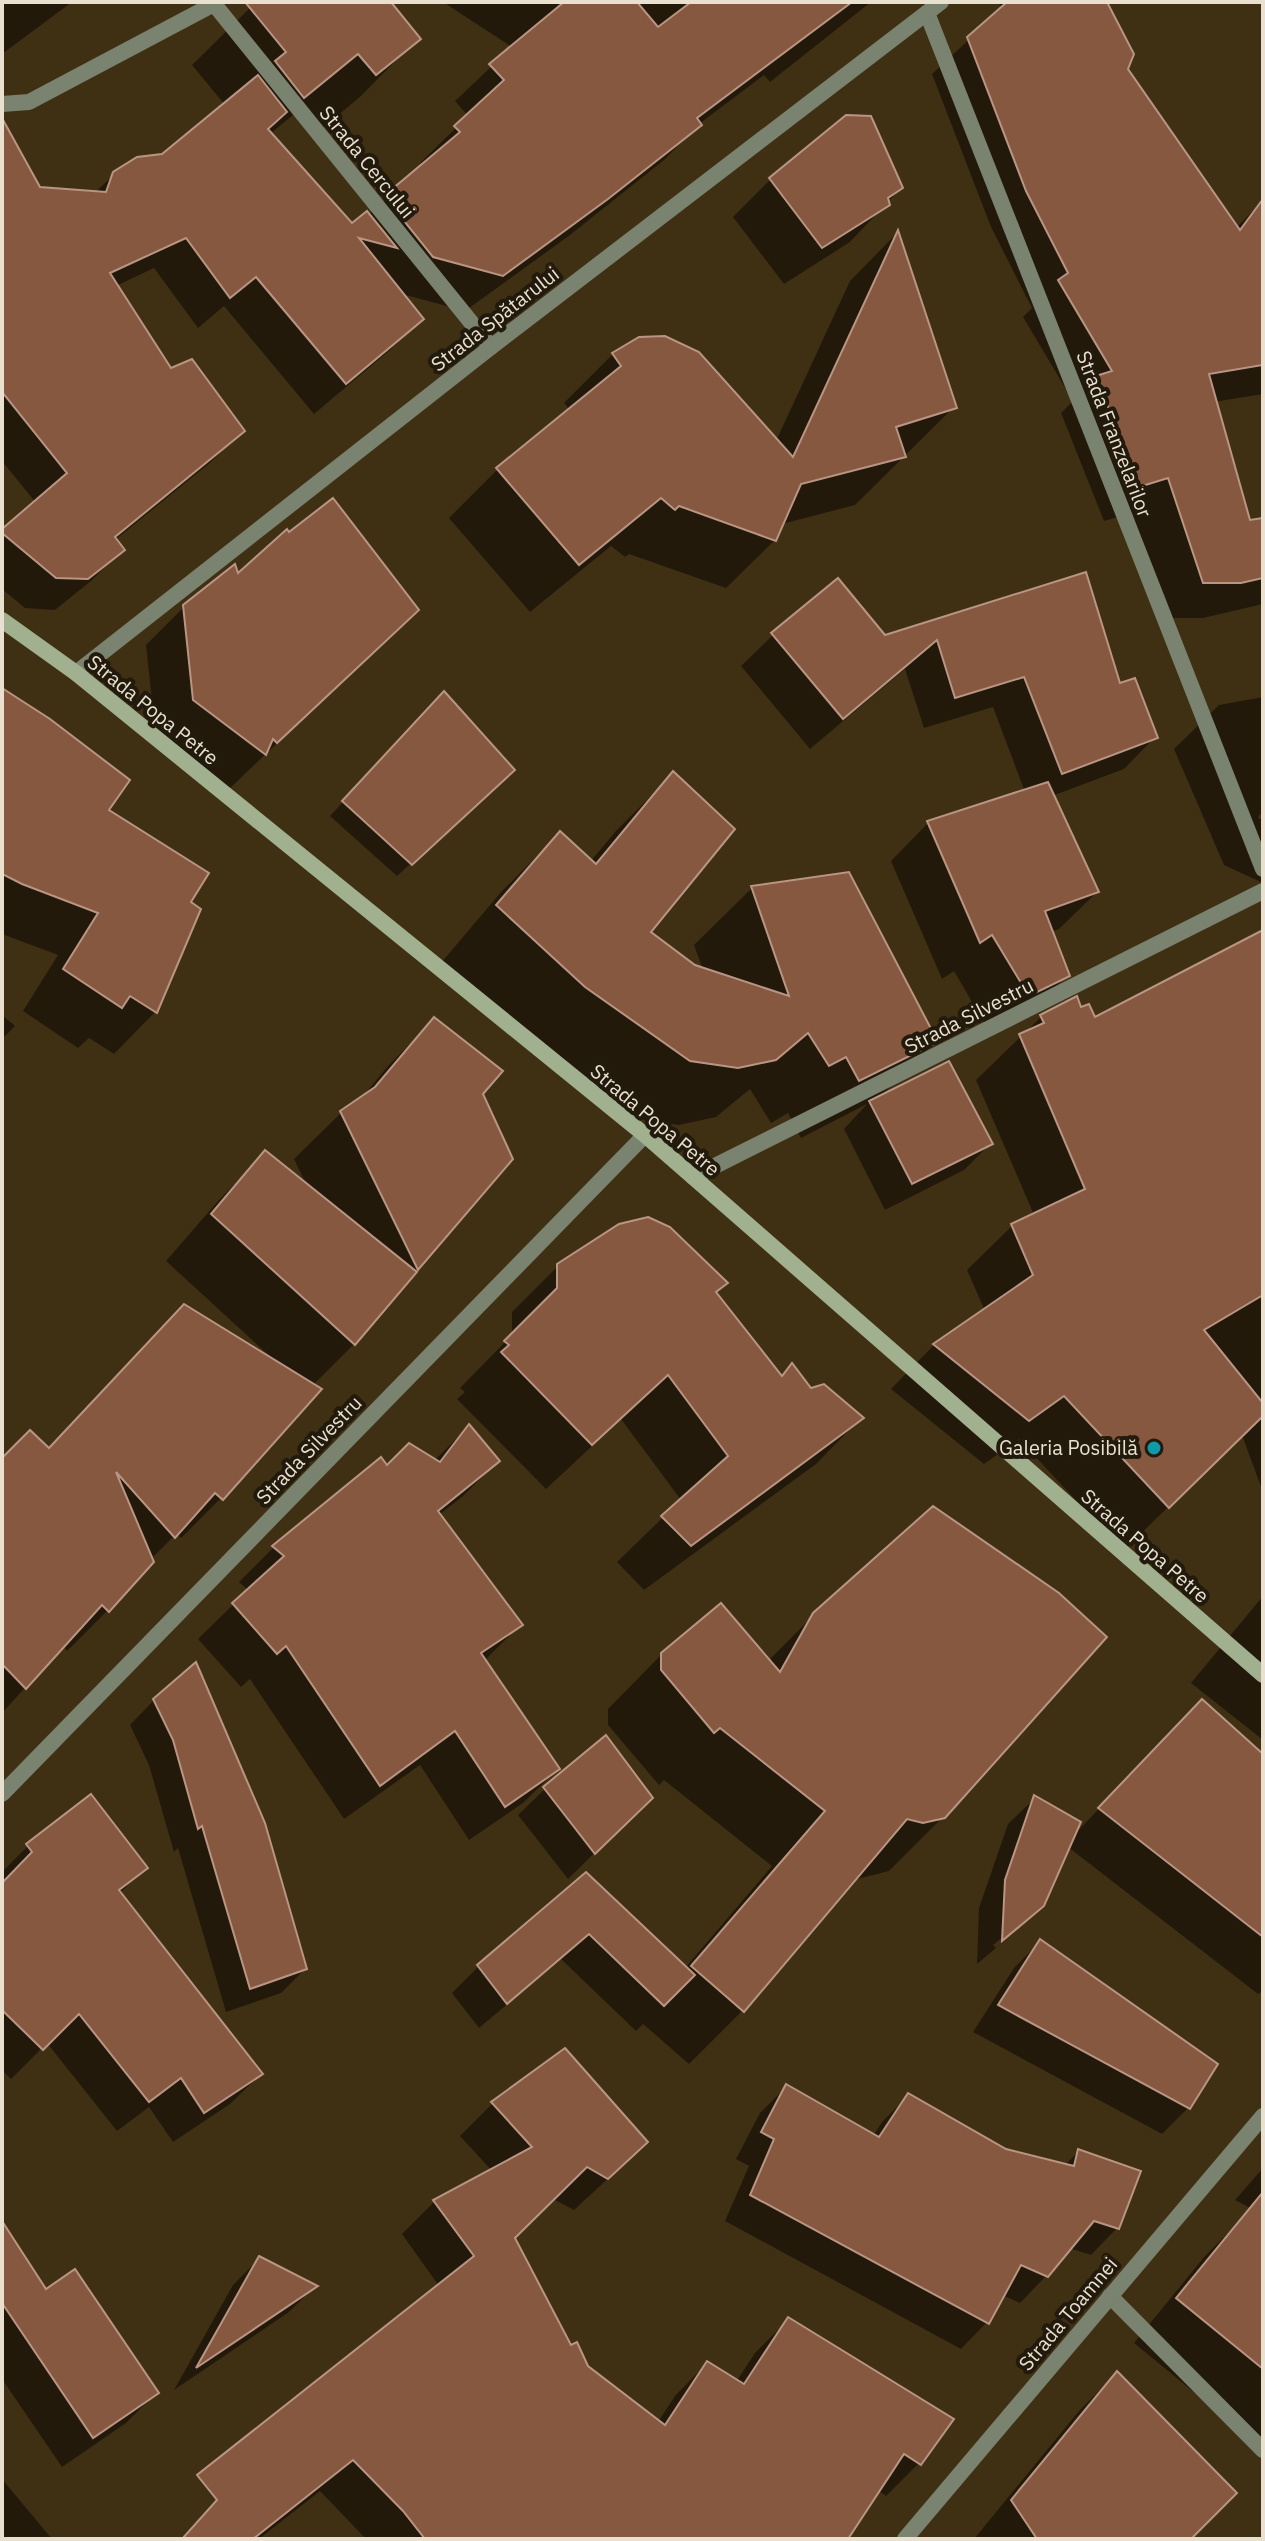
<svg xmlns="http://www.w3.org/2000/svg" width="1265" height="2541" viewBox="0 0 1265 2541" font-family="'IBM Plex Sans',sans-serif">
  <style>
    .shadow { fill: #0007 }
    .building { fill: #875840; stroke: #b99584; stroke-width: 2 }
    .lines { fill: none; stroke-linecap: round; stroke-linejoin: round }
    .lane { stroke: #79836f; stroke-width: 16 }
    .street { stroke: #79836f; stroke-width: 16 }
    .secondary { stroke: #a1b190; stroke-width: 16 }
    .culture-dot { fill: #0f9aa8; stroke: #211a0d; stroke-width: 3 }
    .labels { text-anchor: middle; stroke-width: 8; stroke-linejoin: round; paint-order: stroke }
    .street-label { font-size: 20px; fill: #eae0cf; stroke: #211a0d }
    .poi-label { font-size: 20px; fill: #eae0cf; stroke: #211a0d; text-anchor: end }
  </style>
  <rect width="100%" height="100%" fill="#403013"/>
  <g class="shadow">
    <path d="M 2,2 L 72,2 L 2,54 Z"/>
    <path d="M 256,2 L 388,2 L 418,38 L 361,96 L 318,132 L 299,110 L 270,134 L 352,226 L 368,215 L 423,166 L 420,163 L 468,116 L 455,101 L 512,47 L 443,2 L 871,2 L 770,82 L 764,75 L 699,124 L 664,160 L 570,235 L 465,311 L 402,294 L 422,318 L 390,350 L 314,414 L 224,306 L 198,328 L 154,268 L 116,286 L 171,371 L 242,431 L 211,462 L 115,540 L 122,550 L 91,581 L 55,610 L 25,608 L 2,589 L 2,532 L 36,503 L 2,461 L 2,148 L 39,189 L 95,193 L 114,174 L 162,156 L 225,105 L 192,65 Z"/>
    <path d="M 997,2 L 1105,2 L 1126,69 L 1236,228 L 1263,201 L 1263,394 L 1214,402 L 1248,523 L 1263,520 L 1263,604 L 1203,618 L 1168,618 L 1132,513 L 1104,521 L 1061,413 L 1073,401 L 1023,317 L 1032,308 L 991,227 L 932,74 L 1003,8 Z"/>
    <path d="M 847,117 L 901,188 L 850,242 L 784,284 L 733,217 L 770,180 Z"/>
    <path d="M 897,233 L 954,407 L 855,505 L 782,524 L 775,540 L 726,588 L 629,554 L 625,557 L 611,546 L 530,612 L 449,518 L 498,469 L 570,410 L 564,403 L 613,354 L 639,339 L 776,441 L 850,281 Z"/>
    <path d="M 1085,575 L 1119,686 L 1155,737 L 1124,769 L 1052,796 L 1097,892 L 1059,929 L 1051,932 L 1067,975 L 1030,1013 L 990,1033 L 954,971 L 942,979 L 891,861 L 928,823 L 1025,792 L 993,707 L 924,728 L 905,669 L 810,749 L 741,666 L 773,635 L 885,637 Z"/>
    <path d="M 238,576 L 378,647 L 227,791 L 156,738 L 146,645 L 184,607 Z"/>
    <path d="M 2,690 L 188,902 L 199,909 L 155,1012 L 114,1054 L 89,1038 L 78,1048 L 23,1011 L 58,955 L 2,934 Z"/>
    <path d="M 1263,697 L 1263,816 L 1260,814 L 1258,818 L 1263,820 L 1263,883 L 1224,865 L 1174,749 L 1219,705 Z"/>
    <path d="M 431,707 L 499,783 L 397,876 L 330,816 Z"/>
    <path d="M 673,774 L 648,932 L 694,967 L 703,970 L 694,945 L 752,888 L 936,1041 L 881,1096 L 990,1144 L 964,1170 L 885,1210 L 844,1129 L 867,1104 L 801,1138 L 788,1113 L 771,1123 L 750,1089 L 716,1117 L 679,1125 L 632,1118 L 440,964 L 502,891 L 560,833 L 590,862 L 615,832 Z"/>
    <path d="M 1263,932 L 1263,1492 L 1242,1435 L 1123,1551 L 1019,1439 L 984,1464 L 891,1389 L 934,1345 L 985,1311 L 967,1270 L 1012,1226 L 1034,1215 L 976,1080 L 1041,1017 L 1076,999 L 1080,1010 L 1094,1020 Z"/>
    <path d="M 2,1015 L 15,1026 L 2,1039 Z"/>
    <path d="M 434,1020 L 480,1094 L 510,1158 L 354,1344 L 312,1386 L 221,1498 L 181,1538 L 176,1534 L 151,1559 L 152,1561 L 107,1611 L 67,1651 L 63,1646 L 2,1713 L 2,1499 L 275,1361 L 166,1261 L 219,1200 L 265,1153 L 308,1188 L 294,1159 L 341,1113 L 359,1101 L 388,1066 Z"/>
    <path d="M 558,1266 L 714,1293 L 781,1378 L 810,1390 L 861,1418 L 816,1464 L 644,1590 L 617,1562 L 681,1500 L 621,1419 L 546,1489 L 457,1399 L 465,1392 L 460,1388 L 512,1335 L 512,1312 Z"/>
    <path d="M 468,1427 L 498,1461 L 463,1496 L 439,1515 L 521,1624 L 484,1661 L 558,1769 L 523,1803 L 469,1840 L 420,1765 L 344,1819 L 250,1679 L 241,1687 L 198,1639 L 248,1590 L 239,1582 L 274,1547 L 387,1468 L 434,1461 Z"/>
    <path d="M 1263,1596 L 1263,1740 L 1191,1683 Z"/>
    <path d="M 814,1615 L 944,1816 L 889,1871 L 853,1880 L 743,2010 L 689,2064 L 643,2024 L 636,2031 L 561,1959 L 479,2028 L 452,1993 L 478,1967 L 586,1874 L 685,1968 L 772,1866 L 664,1780 L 659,1785 L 608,1725 L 608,1709 L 662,1654 L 768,1661 Z"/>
    <path d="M 154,1700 L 305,1969 L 281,1993 L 226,2012 L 178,1848 L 174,1852 L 149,1765 L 130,1725 Z"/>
    <path d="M 1167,1737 L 1263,1757 L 1263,1991 L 1258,1994 L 1068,1847 L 1042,1904 L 1021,1925 L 1021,1922 L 993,1945 L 996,1948 L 977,1964 L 979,1908 L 1008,1824 L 1035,1798 L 1074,1835 Z"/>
    <path d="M 545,1789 L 650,1798 L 568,1879 L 518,1815 Z"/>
    <path d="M 28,1846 L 145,1868 L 120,1893 L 261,2074 L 230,2104 L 173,2142 L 149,2107 L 117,2131 L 47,2043 L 11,2079 L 2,2070 L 2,1872 Z"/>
    <path d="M 1041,1941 L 1188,2108 L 1162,2134 L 973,2032 L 1014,1968 Z"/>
    <path d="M 565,2051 L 613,2174 L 574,2210 L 553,2199 L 513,2238 L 570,2347 L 587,2367 L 658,2422 L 675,2396 L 707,2363 L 736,2382 L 755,2353 L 788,2320 L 919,2463 L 886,2496 L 878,2490 L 837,2539 L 366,2539 L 320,2491 L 259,2539 L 192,2539 L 439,2286 L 402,2234 L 434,2202 L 492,2171 L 460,2136 L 492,2104 Z"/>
    <path d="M 787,2086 L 873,2136 L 882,2122 L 908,2096 L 1005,2151 L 1064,2166 L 1079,2151 L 1117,2228 L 1091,2255 L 1069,2248 L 1046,2276 L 1020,2303 L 1002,2295 L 987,2322 L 961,2349 L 725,2221 L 749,2166 L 736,2159 L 760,2113 Z"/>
    <path d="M 1263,2168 L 1263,2449 L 1134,2343 L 1205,2256 L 1252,2209 L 1235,2200 Z"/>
    <path d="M 2,2225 L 45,2292 L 156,2393 L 126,2423 L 62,2467 L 2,2379 Z"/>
    <path d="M 259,2259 L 315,2286 L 289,2312 L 174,2390 L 233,2285 Z"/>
    <path d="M 1117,2373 L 1189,2539 L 974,2539 L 1079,2411 Z"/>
    <path d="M 2,2479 L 52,2539 L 2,2539 Z"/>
  </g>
  <g class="building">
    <path d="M 245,2 L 391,2 L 421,39 L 376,75 L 358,54 L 304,98 L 275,61 L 286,52 Z"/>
    <path d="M 564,2 L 637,2 L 658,27 L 691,2 L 852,2 L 697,118 L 702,125 L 608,199 L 503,276 L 433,257 L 384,196 L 460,132 L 454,126 L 504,80 L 489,64 Z"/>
    <path d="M 1007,2 L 1107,2 L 1134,54 L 1128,69 L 1240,230 L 1263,199 L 1263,365 L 1209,374 L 1250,520 L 1263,518 L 1263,578 L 1241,583 L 1203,583 L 1168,478 L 1139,487 L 1096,376 L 1112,371 L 1058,280 L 1068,273 L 1026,191 L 967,37 Z"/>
    <path d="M 258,75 L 287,112 L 268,129 L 352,223 L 367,211 L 397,248 L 359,238 L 424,319 L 346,384 L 256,277 L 230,298 L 186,238 L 110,273 L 171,368 L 192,359 L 245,431 L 115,537 L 125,550 L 88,579 L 56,578 L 2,533 L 2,529 L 67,473 L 2,392 L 2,118 L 40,187 L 106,192 L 113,172 L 137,157 L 162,154 Z"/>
    <path d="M 846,115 L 871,116 L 903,188 L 888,198 L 890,205 L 822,248 L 769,178 Z"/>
    <path d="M 898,230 L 957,408 L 896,427 L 906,457 L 801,484 L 776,541 L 679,506 L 675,510 L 661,498 L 579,565 L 496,468 L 621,366 L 612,353 L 639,337 L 665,336 L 699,352 L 793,457 Z"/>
    <path d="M 333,498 L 419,610 L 277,743 L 273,739 L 266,755 L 193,700 L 183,605 L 235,564 L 238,573 L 287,529 L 289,532 Z"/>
    <path d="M 1086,572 L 1120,683 L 1135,678 L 1158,738 L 1062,774 L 1024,677 L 955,698 L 937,640 L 843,719 L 771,633 L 838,578 L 885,635 Z"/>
    <path d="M 2,688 L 50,719 L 130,780 L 109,810 L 209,873 L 191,902 L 201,909 L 157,1013 L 130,996 L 122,1008 L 63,969 L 98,913 L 22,884 L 2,874 Z"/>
    <path d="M 444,691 L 515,770 L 412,865 L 342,801 Z"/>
    <path d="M 673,771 L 735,829 L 651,932 L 695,965 L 789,996 L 751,886 L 849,872 L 938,1042 L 859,1081 L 846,1057 L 829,1066 L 808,1033 L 776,1060 L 738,1068 L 690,1061 L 585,987 L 496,905 L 560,831 L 596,864 Z"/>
    <path d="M 1048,782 L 1099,892 L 1045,911 L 1070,976 L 1029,996 L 992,935 L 980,943 L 927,821 Z"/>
    <path d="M 1263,930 L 1263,1295 L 1204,1330 L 1263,1403 L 1263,1416 L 1169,1508 L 1064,1396 L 1029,1421 L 933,1344 L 1033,1275 L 1011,1224 L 1085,1189 L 1019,1034 L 1044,1023 L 1040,1015 L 1077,996 L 1081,1007 L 1089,1004 L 1095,1017 Z"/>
    <path d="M 434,1017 L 503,1071 L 483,1094 L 513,1159 L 418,1270 L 340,1111 L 375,1087 Z"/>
    <path d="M 949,1061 L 993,1144 L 912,1184 L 869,1101 Z"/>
    <path d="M 265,1150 L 417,1272 L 355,1345 L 211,1214 Z"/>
    <path d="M 648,1217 L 670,1227 L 728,1283 L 716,1292 L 782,1376 L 792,1363 L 811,1388 L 824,1384 L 864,1418 L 691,1546 L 661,1516 L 728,1456 L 668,1375 L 592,1445 L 501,1352 L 509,1345 L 504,1341 L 557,1288 L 557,1264 L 619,1224 Z"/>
    <path d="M 184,1304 L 322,1389 L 223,1500 L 215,1493 L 175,1538 L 116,1472 L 154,1562 L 109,1612 L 102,1605 L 26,1689 L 2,1664 L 2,1458 L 30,1430 L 49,1448 Z"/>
    <path d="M 469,1424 L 500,1461 L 438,1511 L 523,1625 L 481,1653 L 560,1769 L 505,1807 L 455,1731 L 380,1786 L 286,1646 L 277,1654 L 232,1603 L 284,1556 L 272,1546 L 381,1457 L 387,1465 L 409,1443 L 440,1462 Z"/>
    <path d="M 933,1506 L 1059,1593 L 1107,1637 L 945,1818 L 923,1823 L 907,1819 L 744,2012 L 691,1966 L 825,1811 L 720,1728 L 714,1733 L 661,1670 L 661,1653 L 721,1603 L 780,1672 L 813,1613 Z"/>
    <path d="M 196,1662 L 265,1823 L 307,1969 L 250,1989 L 202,1826 L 198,1829 L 173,1740 L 153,1699 Z"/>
    <path d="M 1202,1699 L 1263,1754 L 1263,1937 L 1098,1808 Z"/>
    <path d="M 606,1735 L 653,1798 L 595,1854 L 543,1787 Z"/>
    <path d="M 91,1794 L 148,1868 L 119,1890 L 263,2074 L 204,2113 L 181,2078 L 149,2102 L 79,2014 L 43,2050 L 2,2010 L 2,1883 L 32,1852 L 26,1844 Z"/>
    <path d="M 1034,1795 L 1081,1822 L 1044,1906 L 1002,1941 L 1005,1880 Z"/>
    <path d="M 586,1872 L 695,1975 L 664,2006 L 589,1934 L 507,2004 L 477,1965 Z"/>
    <path d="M 1040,1939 L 1218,2064 L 1190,2109 L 998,2005 Z"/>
    <path d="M 565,2048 L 648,2142 L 608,2179 L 587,2167 L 515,2238 L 571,2345 L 577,2342 L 588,2366 L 665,2425 L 707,2361 L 744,2384 L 788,2317 L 954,2419 L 921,2465 L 904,2454 L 848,2539 L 425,2539 L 403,2511 L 353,2460 L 253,2539 L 182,2539 L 217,2500 L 197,2475 L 474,2256 L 433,2200 L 532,2147 L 491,2102 Z"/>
    <path d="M 786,2084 L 879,2137 L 908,2093 L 1006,2149 L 1074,2166 L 1078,2149 L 1141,2171 L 1119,2229 L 1094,2221 L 1048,2277 L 1021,2265 L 989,2324 L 750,2195 L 774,2139 L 761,2132 Z"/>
    <path d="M 1263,2192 L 1263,2369 L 1176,2298 Z"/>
    <path d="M 2,2221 L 46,2289 L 75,2269 L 159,2393 L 93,2438 L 2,2303 Z"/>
    <path d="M 259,2256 L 318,2286 L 196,2368 Z"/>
    <path d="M 1117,2371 L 1237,2493 L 1191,2539 L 1037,2539 L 1011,2500 Z"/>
  </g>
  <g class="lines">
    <path class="lane" d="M 2,104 L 29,102 L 214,4"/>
    <g class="street">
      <path d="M 217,2 L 214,4 L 491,347"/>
      <path d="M 927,13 L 1263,869"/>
      <path d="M 76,673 L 491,347 L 941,2"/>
      <path d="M 693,1177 L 1263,891"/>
      <path d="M 2,1794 L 645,1135"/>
      <path d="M 1110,2296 L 1263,2450"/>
      <path d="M 905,2539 L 1263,2116"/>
    </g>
    <path class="secondary" d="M 2,620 L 76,673 L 645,1135 L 1263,1675"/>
  </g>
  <circle class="culture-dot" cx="1154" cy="1448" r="8"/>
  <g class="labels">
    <g class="street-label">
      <text transform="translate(367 162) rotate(51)" y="7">Strada Cercului</text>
      <text transform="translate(495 319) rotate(-38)" y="7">Strada Spătarului</text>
      <text transform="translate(1114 434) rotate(69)" y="7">Strada Franzelarilor</text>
      <text transform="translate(153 710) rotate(39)" y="7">Strada Popa Petre</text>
      <text transform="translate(969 1016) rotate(-27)" y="7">Strada Silvestru</text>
      <text transform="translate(655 1120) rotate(40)" y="7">Strada Popa Petre</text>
      <text transform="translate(309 1450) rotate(-46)" y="7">Strada Silvestru</text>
      <text transform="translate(1145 1546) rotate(41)" y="7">Strada Popa Petre</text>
      <text transform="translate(1068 2314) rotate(-50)" y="7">Strada Toamnei</text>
    </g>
    <g class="poi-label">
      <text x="1138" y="1455">Galeria Posibilă</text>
    </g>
  </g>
  <rect width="1265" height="2541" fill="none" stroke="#eae0cf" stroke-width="8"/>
</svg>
